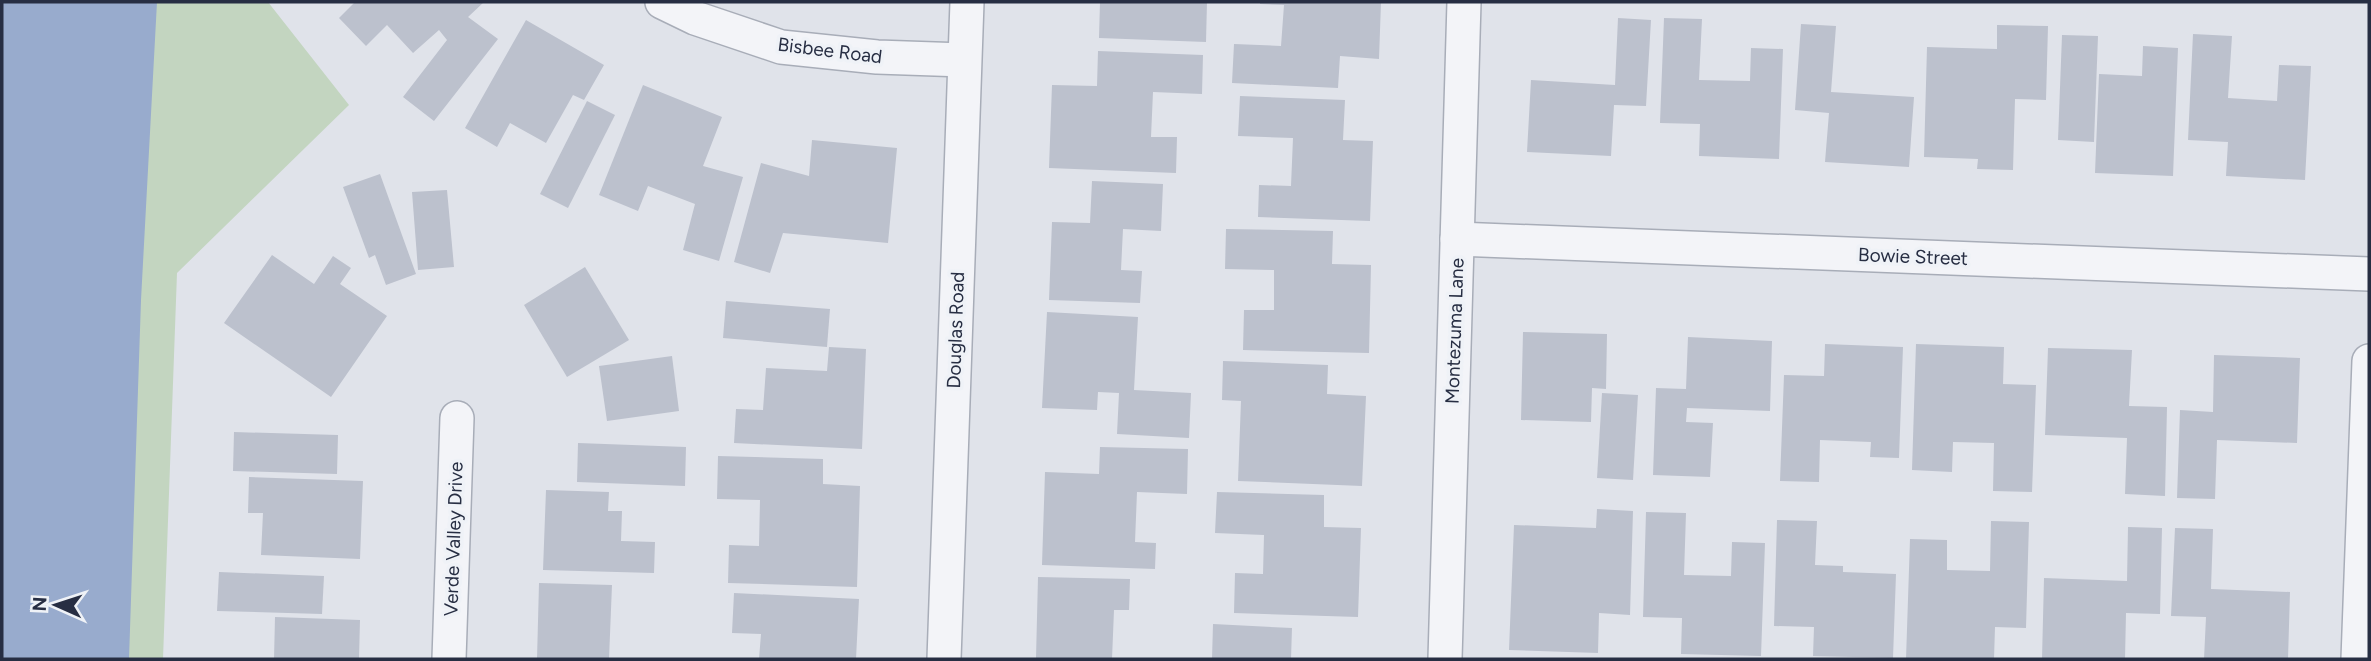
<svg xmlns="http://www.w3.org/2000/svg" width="2371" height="661" viewBox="0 0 2371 661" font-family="Figtree,sans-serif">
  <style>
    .green { fill: #c3d5c0 }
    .water { fill: #98abcd }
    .building { fill: #bcc1cd }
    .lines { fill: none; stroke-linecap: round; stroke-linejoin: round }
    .minor-casing { stroke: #a8adb8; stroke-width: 36 }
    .minor { stroke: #f3f4f8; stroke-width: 33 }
    .labels { text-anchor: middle; stroke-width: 7; stroke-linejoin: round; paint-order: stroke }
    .street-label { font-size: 19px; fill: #272e43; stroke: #eff2f7 }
  </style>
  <rect width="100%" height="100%" fill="#e0e3ea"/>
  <path class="green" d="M 2,2 L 268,2 L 349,105 L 177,273 L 163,659 L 2,659 Z"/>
  <path class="water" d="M 2,2 L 157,2 L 141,300 L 129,659 L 2,659 Z"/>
  <g class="building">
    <path d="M 355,2 L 484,2 L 468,17 L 498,39 L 434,121 L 403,97 L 447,40 L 439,30 L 413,53 L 387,25 L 366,46 L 339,18 Z"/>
    <path d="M 1100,2 L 1207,2 L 1206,42 L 1099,38 Z"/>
    <path d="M 1260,2 L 1381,2 L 1379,59 L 1340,56 L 1338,88 L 1232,83 L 1234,44 L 1281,46 L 1284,5 L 1260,4 Z"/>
    <path d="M 1618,18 L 1651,20 L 1646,106 L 1614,105 L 1611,156 L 1527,152 L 1531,80 L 1615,85 Z"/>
    <path d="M 1664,18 L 1702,19 L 1699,80 L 1750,81 L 1751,48 L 1783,49 L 1779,159 L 1699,156 L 1700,124 L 1660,123 Z"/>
    <path d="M 526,20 L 604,65 L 584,100 L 573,95 L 546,143 L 510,123 L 497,147 L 465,128 Z"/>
    <path d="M 1801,24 L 1836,26 L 1831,92 L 1914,97 L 1909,167 L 1825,162 L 1829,113 L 1795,110 Z"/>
    <path d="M 1997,25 L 2048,26 L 2046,100 L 2015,99 L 2013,170 L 1977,169 L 1978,159 L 1924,157 L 1927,47 L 1997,49 Z"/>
    <path d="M 2193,34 L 2232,36 L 2228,98 L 2277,101 L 2279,65 L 2311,66 L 2305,180 L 2226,176 L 2228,142 L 2188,140 Z"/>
    <path d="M 2062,35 L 2098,36 L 2094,142 L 2058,140 Z"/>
    <path d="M 2143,46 L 2178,48 L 2173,176 L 2095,173 L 2099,74 L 2142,76 Z"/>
    <path d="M 1098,51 L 1203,55 L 1202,94 L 1153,92 L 1151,137 L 1177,137 L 1176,173 L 1049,168 L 1052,85 L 1097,86 Z"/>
    <path d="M 643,85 L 722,117 L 703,166 L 743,177 L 719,261 L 683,250 L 695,204 L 648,186 L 638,211 L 599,195 Z"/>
    <path d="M 1240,96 L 1345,100 L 1343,140 L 1373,141 L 1370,221 L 1258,217 L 1259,185 L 1291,186 L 1293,138 L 1238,136 Z"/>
    <path d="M 587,101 L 615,115 L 568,208 L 540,194 Z"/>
    <path d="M 812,140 L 897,148 L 888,243 L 783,233 L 770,273 L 734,262 L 761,163 L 809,176 Z"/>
    <path d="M 380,174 L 416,274 L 386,285 L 375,255 L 369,258 L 343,187 Z"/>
    <path d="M 1092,181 L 1163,184 L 1161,231 L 1123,229 L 1121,270 L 1142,271 L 1140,303 L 1049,300 L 1052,222 L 1090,223 Z"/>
    <path d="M 447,190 L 454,267 L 418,270 L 412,192 Z"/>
    <path d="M 1226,229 L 1333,231 L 1332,264 L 1371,265 L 1369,353 L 1243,350 L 1244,310 L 1274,310 L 1274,270 L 1225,269 Z"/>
    <path d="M 272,255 L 314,284 L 333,256 L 351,268 L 340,284 L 387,316 L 331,397 L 224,323 Z"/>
    <path d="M 585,267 L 629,340 L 567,377 L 524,305 Z"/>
    <path d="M 726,301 L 830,309 L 827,347 L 723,338 Z"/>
    <path d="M 1047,312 L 1138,317 L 1134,390 L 1191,393 L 1189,438 L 1117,434 L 1119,393 L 1098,392 L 1097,410 L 1042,408 Z"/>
    <path d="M 1523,332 L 1607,334 L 1606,389 L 1592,388 L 1591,422 L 1521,420 Z"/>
    <path d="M 1688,337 L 1772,341 L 1770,411 L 1687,408 L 1686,422 L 1713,423 L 1710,477 L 1653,475 L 1656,388 L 1686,389 Z"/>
    <path d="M 1825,344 L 1903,347 L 1899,458 L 1870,457 L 1871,442 L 1820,440 L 1819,482 L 1780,481 L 1784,375 L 1824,376 Z"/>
    <path d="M 1916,344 L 2004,347 L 2003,384 L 2036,385 L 2032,492 L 1993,491 L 1994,443 L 1953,442 L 1952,472 L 1912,470 Z"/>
    <path d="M 829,347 L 866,349 L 862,449 L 734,443 L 736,409 L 763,410 L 766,368 L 827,371 Z"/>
    <path d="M 2048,348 L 2132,350 L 2129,406 L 2167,407 L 2165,496 L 2125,494 L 2127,438 L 2045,435 Z"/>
    <path d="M 2214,355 L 2300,358 L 2297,443 L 2217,440 L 2215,499 L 2177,498 L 2180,410 L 2213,412 Z"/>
    <path d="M 672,356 L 679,411 L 607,421 L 599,366 Z"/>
    <path d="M 1223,361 L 1328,365 L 1327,394 L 1366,396 L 1362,486 L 1238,481 L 1241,401 L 1222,400 Z"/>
    <path d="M 1602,393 L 1638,395 L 1633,480 L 1597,478 Z"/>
    <path d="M 234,432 L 338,435 L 337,474 L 233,471 Z"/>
    <path d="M 578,443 L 686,447 L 685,486 L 577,482 Z"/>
    <path d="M 1100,447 L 1188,449 L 1187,494 L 1137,492 L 1135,542 L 1156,543 L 1155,569 L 1042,565 L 1045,472 L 1099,474 Z"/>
    <path d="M 718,456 L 823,459 L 823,484 L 860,486 L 857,587 L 728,583 L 729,545 L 759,546 L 760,500 L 717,499 Z"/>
    <path d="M 249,477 L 363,481 L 360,559 L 261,555 L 263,513 L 248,513 Z"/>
    <path d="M 546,490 L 609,492 L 608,511 L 622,511 L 621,541 L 655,542 L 654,573 L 543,570 Z"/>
    <path d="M 1217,492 L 1324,495 L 1324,527 L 1361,528 L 1358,617 L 1234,613 L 1235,573 L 1263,574 L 1264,535 L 1215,533 Z"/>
    <path d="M 1597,509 L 1633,511 L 1630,615 L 1599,613 L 1598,653 L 1509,650 L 1514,525 L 1596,528 Z"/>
    <path d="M 1646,512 L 1686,513 L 1684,575 L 1731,576 L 1732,542 L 1765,543 L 1761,656 L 1681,654 L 1682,618 L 1643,617 Z"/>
    <path d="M 1777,520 L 1817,521 L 1815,565 L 1843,566 L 1843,572 L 1896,574 L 1893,658 L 1813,656 L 1814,627 L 1774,626 Z"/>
    <path d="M 1991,521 L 2029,522 L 2026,628 L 1995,627 L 1994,659 L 1906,659 L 1910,539 L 1947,540 L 1947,570 L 1990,571 Z"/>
    <path d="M 2128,527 L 2162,528 L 2160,614 L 2126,613 L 2125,659 L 2042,659 L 2044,578 L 2127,581 Z"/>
    <path d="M 2175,528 L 2213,529 L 2211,589 L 2290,592 L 2288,659 L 2204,659 L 2206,617 L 2171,616 Z"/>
    <path d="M 219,572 L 324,576 L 322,614 L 217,611 Z"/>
    <path d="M 1038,577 L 1130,579 L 1129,610 L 1114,610 L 1112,659 L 1036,658 Z"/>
    <path d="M 539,583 L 612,585 L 609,659 L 537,659 Z"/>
    <path d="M 734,593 L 859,599 L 856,659 L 759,659 L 761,634 L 732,633 Z"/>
    <path d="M 275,617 L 360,620 L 359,659 L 274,659 Z"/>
    <path d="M 1213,624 L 1292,628 L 1291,659 L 1212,659 Z"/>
  </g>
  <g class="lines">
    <g class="minor-casing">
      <g id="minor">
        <path d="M 662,2 L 695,18 L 781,47 L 877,57 L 964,60"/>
        <path d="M 1457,239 L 2369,274"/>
        <path d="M 449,659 L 457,418"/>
        <path d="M 944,659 L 967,2"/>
        <path d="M 1445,659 L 1464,2"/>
        <path d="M 2358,659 L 2369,361"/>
      </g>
    </g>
    <use href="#minor" class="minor"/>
  </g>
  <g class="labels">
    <g class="street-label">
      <text transform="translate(830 50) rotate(7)" y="7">Bisbee Road</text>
      <text transform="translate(1913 256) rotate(2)" y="7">Bowie Street</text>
      <text transform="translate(955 330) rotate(-88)" y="7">Douglas Road</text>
      <text transform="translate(1454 331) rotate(-88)" y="7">Montezuma Lane</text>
      <text transform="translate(453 539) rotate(-88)" y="7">Verde Valley Drive</text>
    </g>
  </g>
  <rect width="2371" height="661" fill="none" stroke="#272e43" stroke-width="7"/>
  <g transform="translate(56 605) rotate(273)" stroke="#eff2f7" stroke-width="5" paint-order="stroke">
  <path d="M0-5L12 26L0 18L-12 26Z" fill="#272e43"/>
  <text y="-10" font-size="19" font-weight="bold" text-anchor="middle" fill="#272e43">N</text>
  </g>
</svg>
